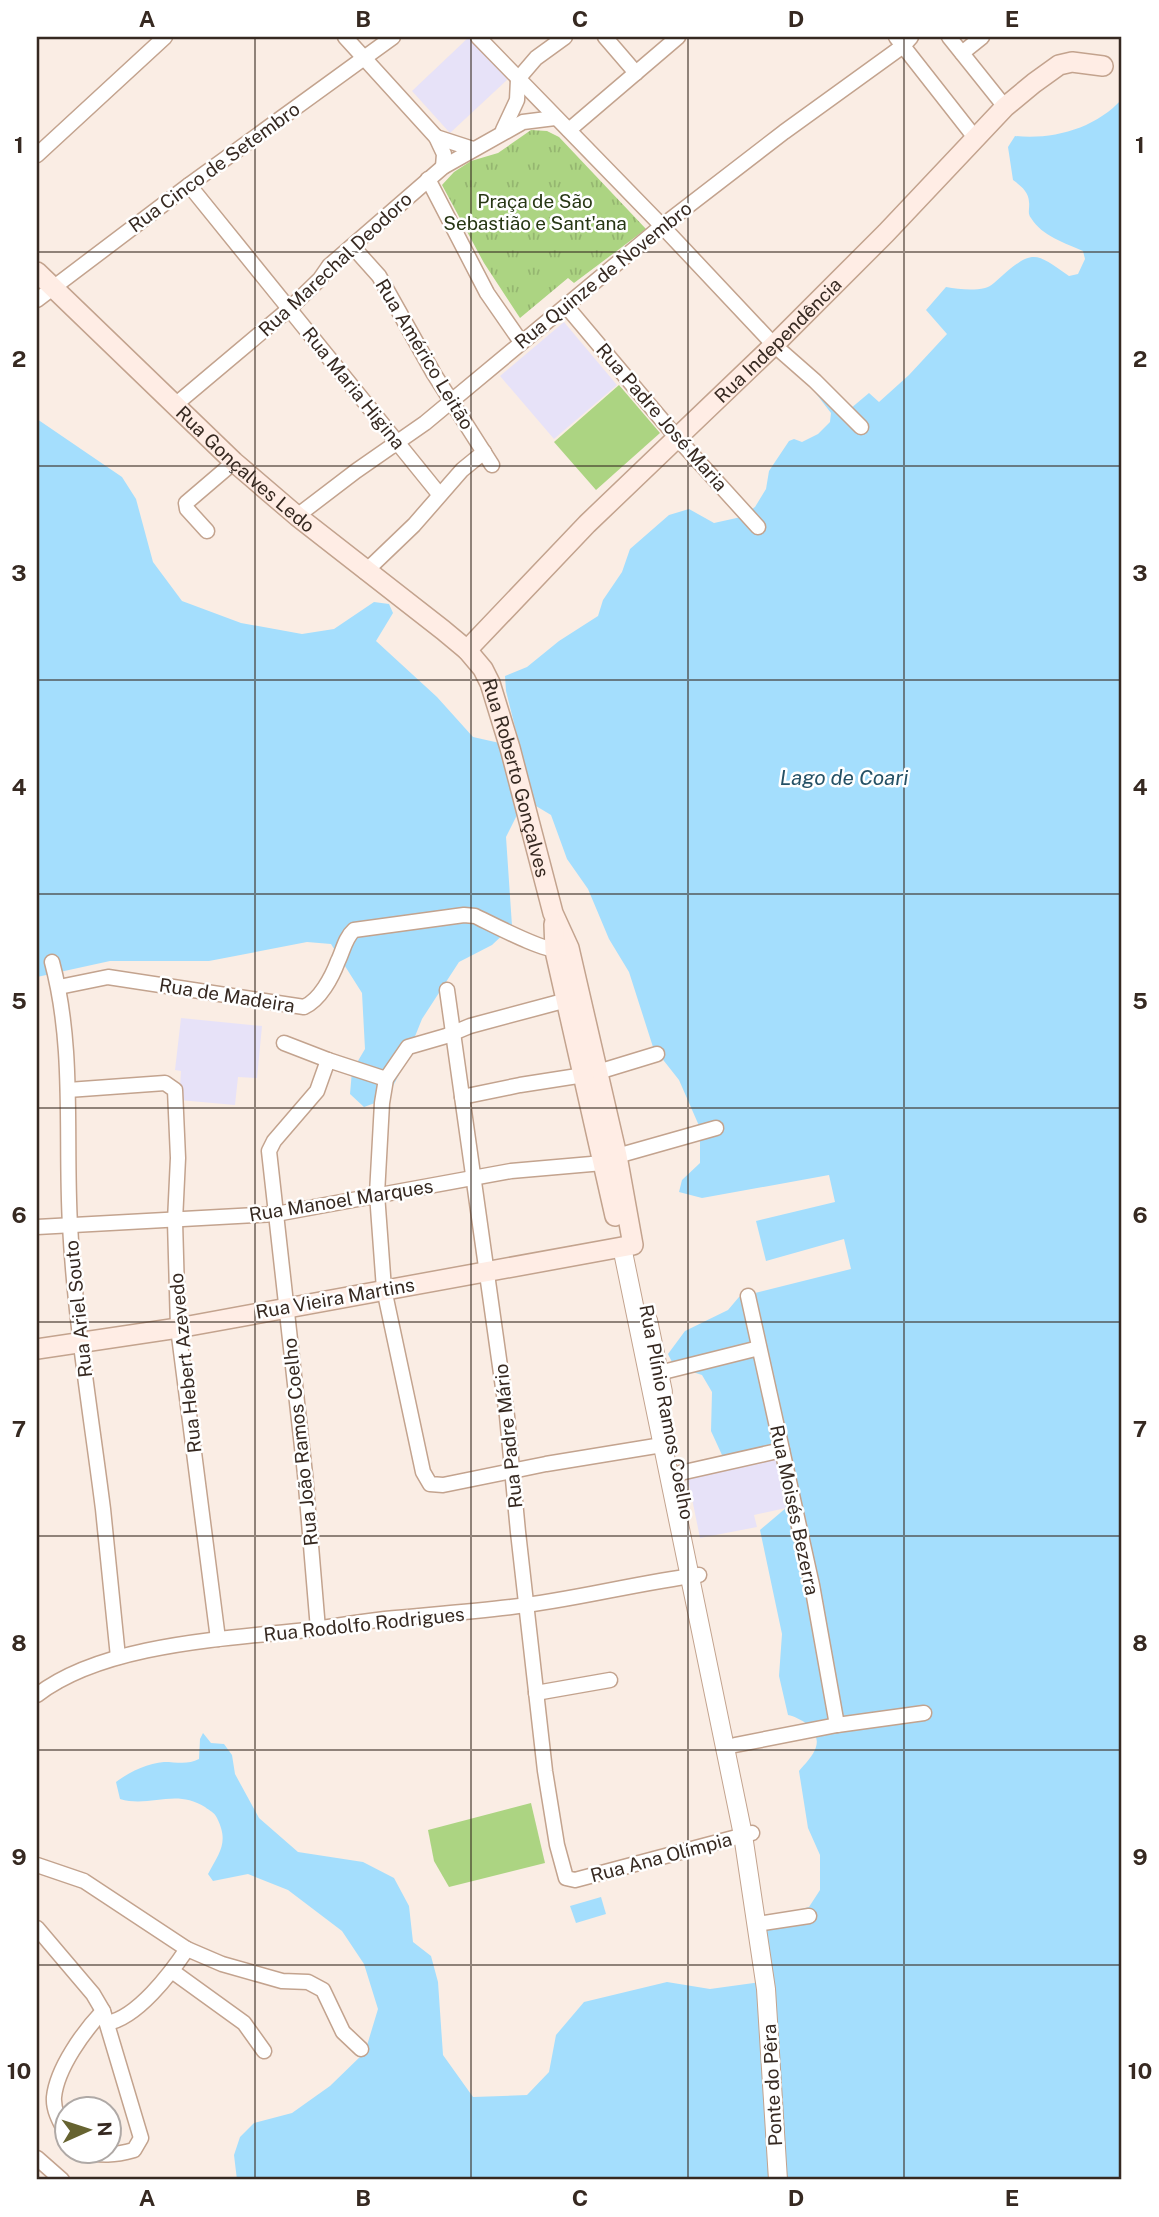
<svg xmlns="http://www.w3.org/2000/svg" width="1159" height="2217" viewBox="0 0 1159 2217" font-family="'Public Sans',sans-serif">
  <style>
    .education { fill: #e7e2f8 }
    .park { fill: url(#park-tufts) }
    .garden { fill: #acd482 }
    .water { fill: #a4defd }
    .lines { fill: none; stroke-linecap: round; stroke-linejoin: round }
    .minor-casing { stroke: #c3a38e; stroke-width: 17 }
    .tertiary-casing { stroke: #c3a38e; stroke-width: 20 }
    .secondary-casing { stroke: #c3a38e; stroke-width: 22 }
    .minor { stroke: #fff; stroke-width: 14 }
    .tertiary { stroke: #fff; stroke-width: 18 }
    .secondary { stroke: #ffede5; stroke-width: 19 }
    .grid { fill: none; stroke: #362921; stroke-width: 2; stroke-opacity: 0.55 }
    .labels { text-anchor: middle; stroke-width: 5; stroke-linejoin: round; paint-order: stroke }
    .street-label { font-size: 19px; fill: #362921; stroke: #fff }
    .park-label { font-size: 19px; fill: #273714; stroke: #fff }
    .water-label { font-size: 21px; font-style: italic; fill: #255166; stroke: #fff }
    .neatline { fill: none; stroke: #362921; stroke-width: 2.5 }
    .grid-label { font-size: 23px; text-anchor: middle; font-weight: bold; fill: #362921 }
  </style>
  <defs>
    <pattern id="park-tufts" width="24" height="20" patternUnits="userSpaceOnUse" patternTransform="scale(1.75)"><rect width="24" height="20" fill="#acd482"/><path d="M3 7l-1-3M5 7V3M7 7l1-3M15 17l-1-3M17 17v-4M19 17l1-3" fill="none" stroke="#95b670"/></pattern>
  </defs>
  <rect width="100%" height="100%" fill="#faede4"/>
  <g class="education">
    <path d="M 469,37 L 508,79 L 450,133 L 412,91 Z"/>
    <path d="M 564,322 L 617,385 L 554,439 L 500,376 Z"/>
    <path d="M 181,1018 L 262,1026 L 257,1078 L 238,1077 L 235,1105 L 179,1100 L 181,1071 L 175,1070 Z"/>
    <path d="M 775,1456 L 786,1508 L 754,1515 L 757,1527 L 700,1538 L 687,1474 Z"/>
  </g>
  <path class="park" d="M 531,130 L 547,131 L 559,137 L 646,229 L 574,283 L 568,278 L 520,318 L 484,263 L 442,185 L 454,172 L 471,161 L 498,153 Z"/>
  <g class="garden">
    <path d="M 619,385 L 660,433 L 596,490 L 554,442 Z"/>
    <path d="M 531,1803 L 545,1863 L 449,1887 L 434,1861 L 428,1830 Z"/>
  </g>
  <g class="water">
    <path d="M 1122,99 L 1122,2180 L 237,2180 L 234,2155 L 240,2137 L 254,2123 L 292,2113 L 330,2086 L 365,2052 L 378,2009 L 364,1964 L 342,1931 L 288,1890 L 248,1874 L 213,1881 L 208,1874 C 220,1852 229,1842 217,1818 C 214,1812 210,1811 205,1807 C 175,1788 150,1808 120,1799 L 116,1782 C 129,1772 148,1763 164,1762 C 177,1762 188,1765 199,1759 L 200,1739 L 203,1733 L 211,1743 L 224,1744 L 232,1755 L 235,1774 L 259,1818 L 298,1852 L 363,1862 L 394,1878 L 409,1906 L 413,1942 L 431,1956 L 438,1982 L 443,2055 L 473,2097 L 527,2095 L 549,2072 L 556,2035 L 584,2002 L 667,1982 L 710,1989 L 761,1982 L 755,1940 L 769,1918 L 809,1907 L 820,1890 L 820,1855 L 808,1828 L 799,1771 C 804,1765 814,1755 816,1747 C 821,1731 802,1718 788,1715 L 779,1676 L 782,1634 L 760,1530 L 786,1508 L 775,1456 L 727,1466 L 711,1431 L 712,1392 L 702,1375 L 674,1366 L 668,1354 L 685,1331 L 728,1310 L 739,1297 L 851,1269 L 844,1239 L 766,1261 L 756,1221 L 835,1202 L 829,1175 L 702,1198 L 679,1192 L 682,1180 L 700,1163 L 700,1128 L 679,1080 L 653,1047 L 629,972 L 609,939 L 588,889 L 567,859 L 551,815 L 536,806 L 518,813 L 506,837 L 512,926 L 492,945 L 459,962 L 422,1019 L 401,1071 L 386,1099 L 364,1107 L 350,1094 L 352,1071 L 365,1049 L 362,993 L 331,944 L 307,942 L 209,961 L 110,961 L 37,977 L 37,419 L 122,477 L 136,499 L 153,562 L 182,601 L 241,623 L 302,634 L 334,629 L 374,602 L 389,604 L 393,613 L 376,641 L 437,697 L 473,737 L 504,744 L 517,735 L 506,691 L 505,676 L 527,667 L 559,641 L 598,616 L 603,600 L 622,572 L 630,549 L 669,515 L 689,509 L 714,523 L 741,517 L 755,507 L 766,489 L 769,471 L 789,441 L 794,439 L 802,442 L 818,434 L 830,422 L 831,413 L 814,391 L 818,385 L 850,409 L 869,393 L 879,402 L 909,375 L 947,334 L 926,310 L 946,287 C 958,289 972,291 985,288 C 991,287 997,280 1003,275 C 1034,248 1037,254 1069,276 L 1078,274 L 1085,259 L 1083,251 C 1065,243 1042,236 1031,218 C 1027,213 1030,208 1029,202 C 1029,192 1020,185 1013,180 L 1008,147 L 1015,136 C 1054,140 1096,128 1122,99 Z"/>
    <path d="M 601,1897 L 606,1914 L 576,1923 L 570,1906 Z"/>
  </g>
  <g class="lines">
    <g class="minor-casing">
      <g id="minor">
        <path d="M 345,37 L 436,137 L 444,154 L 443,167"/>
        <path d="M 478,37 L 662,226 L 774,345 L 815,381 L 861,427"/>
        <path d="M 605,37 L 636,73"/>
        <path d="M 896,37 L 976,139"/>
        <path d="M 949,37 L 1005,107"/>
        <path d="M 962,53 L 982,37"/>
        <path d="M 518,79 L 536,58 L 565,37"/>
        <path d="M 503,130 L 517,100 L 518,79"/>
        <path d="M 569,130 L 678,37"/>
        <path d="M 436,137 L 473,149"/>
        <path d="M 37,155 L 165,37"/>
        <path d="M 428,179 L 487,293 L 521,342"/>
        <path d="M 189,185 L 439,494"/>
        <path d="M 353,247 L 379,276 L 434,374 L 492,465"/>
        <path d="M 37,300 L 189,185 L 393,37"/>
        <path d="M 567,307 L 678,439 L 758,527"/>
        <path d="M 175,405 L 289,309 L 320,279 L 329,266 L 443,167 L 523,122 L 555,118"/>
        <path d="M 297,516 L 356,471 L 425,423 L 662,226 L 784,132 L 903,46 L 911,37"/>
        <path d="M 207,531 L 187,509 L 186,503 L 234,462"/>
        <path d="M 365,572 L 414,525 L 462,470 L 484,452"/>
        <path d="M 52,962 C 75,1048 65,1137 70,1225 C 75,1321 91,1414 103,1509 C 108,1558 113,1607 118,1657"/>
        <path d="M 59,987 L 108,977 L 304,1007 C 320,1000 332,977 338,961 C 343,951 345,938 354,930 L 464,915 L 475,916 C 492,924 546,953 561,950"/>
        <path d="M 447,990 L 507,1416 L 518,1532 L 545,1771 L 557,1845 L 566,1878 L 575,1880 L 752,1833"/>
        <path d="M 567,1000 L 470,1026 L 446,1036 L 408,1047 L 386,1079 L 382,1103 L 377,1194 L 384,1289 L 423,1472 L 430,1484 L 443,1485 L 546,1464 L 662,1445"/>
        <path d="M 284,1043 L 328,1060"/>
        <path d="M 598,1072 L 657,1054"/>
        <path d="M 68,1090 L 165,1083 L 175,1090 L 178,1158 L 175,1221 L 178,1328 L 218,1639"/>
        <path d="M 462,1097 L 520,1085 L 584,1075"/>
        <path d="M 617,1156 L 716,1128"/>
        <path d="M 37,1227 L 276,1214 L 511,1171 L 603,1163"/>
        <path d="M 748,1296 L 812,1585 L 837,1725"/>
        <path d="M 659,1373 L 759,1348"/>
        <path d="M 680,1473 L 782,1450"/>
        <path d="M 318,1629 L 305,1474 L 269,1151 L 274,1141 L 317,1091 L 328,1060 L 386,1079"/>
        <path d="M 536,1693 L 610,1680"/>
        <path d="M 37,1695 C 103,1644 224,1639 306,1630 C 332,1627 358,1622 385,1619 C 427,1615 469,1612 511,1607 C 574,1600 636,1583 699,1575"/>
        <path d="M 735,1745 L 837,1725 L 924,1713"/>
        <path d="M 37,1865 L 84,1881 L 187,1949 L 222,1964 L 282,1981 L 308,1982 L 323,1990 L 343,2032 L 361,2049"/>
        <path d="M 757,1924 L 809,1916"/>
        <path d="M 37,1928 L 93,1994 L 103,2011 L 141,2138 L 134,2150 C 116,2155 100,2157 82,2150"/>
        <path d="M 172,1971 L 244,2023 L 264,2051"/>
        <path d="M 107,2023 C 137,2018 171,1973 187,1949"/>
        <path d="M 66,2133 C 60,2122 53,2110 54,2097 C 57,2068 84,2031 103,2011"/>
        <path d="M 37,2158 L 62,2180"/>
      </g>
    </g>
    <g class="tertiary-casing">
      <g id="tertiary">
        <path d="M 622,1247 L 743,1835 L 766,1989 L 778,2180"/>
        <path d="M 648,1320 L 663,1392"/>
      </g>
    </g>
    <g class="secondary-casing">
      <g id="secondary">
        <path id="s1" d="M 37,272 L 234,462 L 297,516 L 443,630 L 467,650 L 483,669 L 490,683 L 510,748 L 553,913 L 569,948 L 617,1156 L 633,1245 L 178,1328 L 37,1349"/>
        <path id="s2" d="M 467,650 L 587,524 L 774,345 L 886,233 L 1005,107 L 1034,83 L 1059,65 L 1072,62 L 1103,66"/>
        <path d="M 554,924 L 555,951 L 615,1216"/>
      </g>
    </g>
    <use href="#minor" class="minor"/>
    <use href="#tertiary" class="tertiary"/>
    <use href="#secondary" class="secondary"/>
  </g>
  <path class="grid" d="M 255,37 L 255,2180M 471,37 L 471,2180M 688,37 L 688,2180M 904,37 L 904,2180M 37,252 L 1122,252M 37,466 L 1122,466M 37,680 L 1122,680M 37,894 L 1122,894M 37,1108 L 1122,1108M 37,1322 L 1122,1322M 37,1536 L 1122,1536M 37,1750 L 1122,1750M 37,1965 L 1122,1965"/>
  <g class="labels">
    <g class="street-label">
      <text transform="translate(214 167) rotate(-36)" y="7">Rua Cinco de Setembro</text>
      <text transform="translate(335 264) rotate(-43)" y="7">Rua Marechal Deodoro</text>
      <text transform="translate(603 275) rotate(-39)" y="7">Rua Quinze de Novembro</text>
      <text dy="7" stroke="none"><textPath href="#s2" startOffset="439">Rua Independência</textPath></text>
      <text transform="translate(425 354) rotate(59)" y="7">Rua Américo Leitão</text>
      <text transform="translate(354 388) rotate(51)" y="7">Rua Maria Higina</text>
      <text transform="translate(662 417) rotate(49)" y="7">Rua Padre José Maria</text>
      <text dy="7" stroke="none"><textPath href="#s1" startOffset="287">Rua Gonçalves Ledo</textPath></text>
      <text dy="7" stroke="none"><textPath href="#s1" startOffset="712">Rua Roberto Gonçalves</textPath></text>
      <text transform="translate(227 995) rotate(9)" y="7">Rua de Madeira</text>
      <text transform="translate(341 1200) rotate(-9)" y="7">Rua Manoel Marques</text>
      <text transform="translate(335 1298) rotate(-10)" y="7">Rua Vieira Martins</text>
      <text transform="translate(78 1309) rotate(-96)" y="7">Rua Ariel Souto</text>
      <text transform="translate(185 1363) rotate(-96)" y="7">Rua Hebert Azevedo</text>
      <text transform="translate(667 1412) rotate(79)" y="7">Rua Plínio Ramos Coelho</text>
      <text transform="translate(508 1436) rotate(-96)" y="7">Rua Padre Mário</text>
      <text transform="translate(300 1442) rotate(-96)" y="7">Rua João Ramos Coelho</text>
      <text transform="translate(795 1510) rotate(78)" y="7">Rua Moisés Bezerra</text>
      <text transform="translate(364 1624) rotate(-6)" y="7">Rua Rodolfo Rodrigues</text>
      <text transform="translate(661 1857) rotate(-15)" y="7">Rua Ana Olímpia</text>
      <text transform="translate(772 2085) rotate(-93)" y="7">Ponte do Pêra</text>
    </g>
    <g class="park-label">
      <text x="535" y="208">Praça de São<tspan x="535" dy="22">Sebastião e Sant'ana</tspan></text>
    </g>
    <g class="water-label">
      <text x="844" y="785">Lago de Coari</text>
    </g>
  </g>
  <rect width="1159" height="2217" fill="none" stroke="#ffffff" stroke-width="77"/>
  <g transform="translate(88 2130) rotate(87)"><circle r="33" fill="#ffffff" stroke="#afa9a6" stroke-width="2"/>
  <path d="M0-5L12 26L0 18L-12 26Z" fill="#666330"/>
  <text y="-10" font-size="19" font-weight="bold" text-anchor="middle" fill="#362921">N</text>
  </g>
  <rect x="38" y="38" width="1082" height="2140" class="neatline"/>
  <g class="grid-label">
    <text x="147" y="27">A</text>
    <text x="363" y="27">B</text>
    <text x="580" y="27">C</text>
    <text x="796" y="27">D</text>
    <text x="1012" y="27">E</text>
    <text x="19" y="153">1</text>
    <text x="1140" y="153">1</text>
    <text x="19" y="367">2</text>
    <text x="1140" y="367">2</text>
    <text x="19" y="581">3</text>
    <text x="1140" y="581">3</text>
    <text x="19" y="795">4</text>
    <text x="1140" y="795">4</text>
    <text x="19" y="1009">5</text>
    <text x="1140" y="1009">5</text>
    <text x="19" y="1223">6</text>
    <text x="1140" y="1223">6</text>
    <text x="19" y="1437">7</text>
    <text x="1140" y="1437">7</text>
    <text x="19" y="1651">8</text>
    <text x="1140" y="1651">8</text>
    <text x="19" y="1865">9</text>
    <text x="1140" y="1865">9</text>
    <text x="19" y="2079">10</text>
    <text x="1140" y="2079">10</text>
    <text x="147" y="2206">A</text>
    <text x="363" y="2206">B</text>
    <text x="580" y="2206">C</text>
    <text x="796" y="2206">D</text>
    <text x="1012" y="2206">E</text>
  </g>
</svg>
